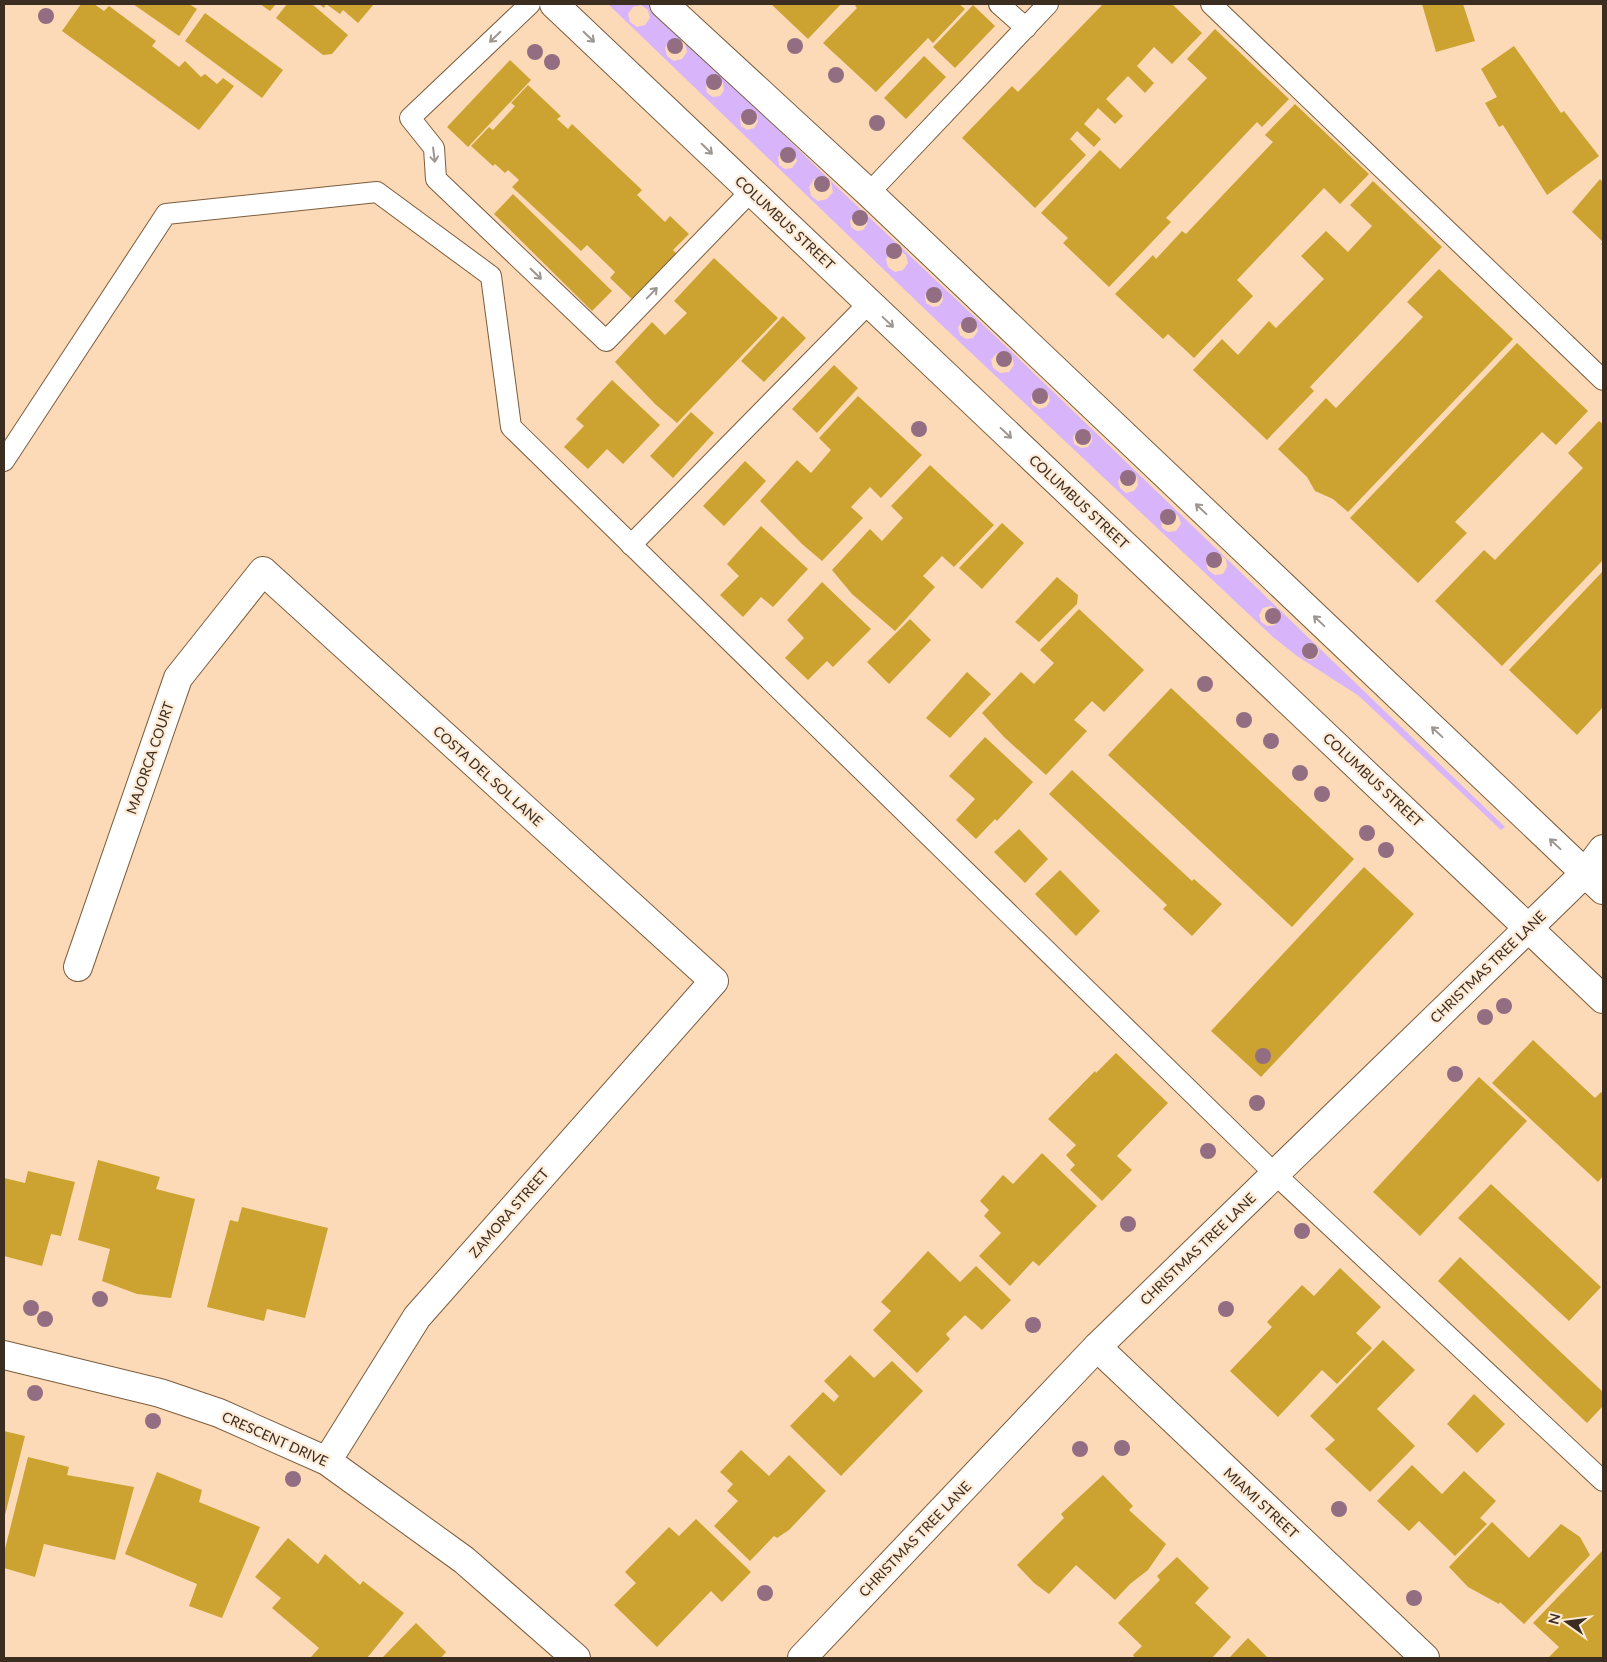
<svg xmlns="http://www.w3.org/2000/svg" width="1607" height="1662" viewBox="0 0 1607 1662" font-family="Lato,sans-serif">
  <style>
    .green { fill: #d8b4fa; fill-rule: evenodd }
    .building { fill: #cca331 }
    .lines { fill: none; stroke-linecap: round; stroke-linejoin: round }
    .lane-casing { stroke: #7b5d3e; stroke-width: 22 }
    .street-casing { stroke: #7b5d3e; stroke-width: 30 }
    .secondary-casing { stroke: #7b5d3e; stroke-width: 30 }
    .lane { stroke: #fff; stroke-width: 20 }
    .street { stroke: #fff; stroke-width: 28 }
    .secondary { stroke: #fff; stroke-width: 28 }
    .tree { fill: #936e83 }
    .oneway { stroke: #9d9690 }
    .labels { text-anchor: middle; stroke-width: 4.5; stroke-linejoin: round; paint-order: stroke }
    .street-label { font-size: 14px; fill: #3b2e21; stroke: #ffead5 }
  </style>
  <rect width="100%" height="100%" fill="#fcdab7"/>
  <path class="green" d="M 608,4 L 649,4 L 836,186 L 1013,353 L 1505,827 L 1501,830 L 1359,696 L 1297,656 L 1273,637 L 932,316 ZM 641,5 L 648,10 L 650,18 L 645,25 L 637,27 L 630,22 L 628,14 L 633,7 ZM 679,39 L 685,43 L 687,52 L 682,59 L 674,61 L 667,56 L 665,48 L 670,41 ZM 717,78 L 723,83 L 724,90 L 720,96 L 713,97 L 707,93 L 706,86 L 710,80 ZM 751,111 L 757,115 L 758,122 L 754,128 L 747,130 L 741,126 L 740,118 L 744,112 ZM 789,150 L 795,154 L 797,161 L 792,168 L 785,169 L 779,165 L 778,157 L 782,152 ZM 823,177 L 831,182 L 833,192 L 827,199 L 818,201 L 811,196 L 809,187 L 814,179 ZM 861,213 L 866,217 L 867,224 L 863,230 L 857,231 L 851,227 L 850,221 L 854,215 ZM 899,250 L 906,255 L 908,263 L 903,270 L 895,272 L 888,267 L 886,259 L 891,252 ZM 936,289 L 942,293 L 943,300 L 939,306 L 933,307 L 926,303 L 925,296 L 929,290 ZM 970,319 L 976,323 L 978,331 L 973,338 L 966,339 L 960,335 L 958,327 L 963,321 ZM 1005,351 L 1012,356 L 1014,365 L 1009,372 L 1000,373 L 993,368 L 991,360 L 997,353 ZM 1042,390 L 1048,394 L 1050,401 L 1046,407 L 1039,409 L 1032,404 L 1031,397 L 1035,391 ZM 1084,429 L 1091,433 L 1092,441 L 1088,447 L 1081,448 L 1074,444 L 1073,437 L 1077,431 ZM 1130,473 L 1137,477 L 1138,485 L 1134,491 L 1126,493 L 1120,488 L 1118,481 L 1123,474 ZM 1173,512 L 1179,517 L 1181,524 L 1176,531 L 1168,532 L 1162,528 L 1161,520 L 1165,514 ZM 1219,554 L 1226,559 L 1227,567 L 1223,574 L 1215,575 L 1208,570 L 1206,562 L 1211,555 ZM 1271,606 L 1278,611 L 1279,619 L 1275,625 L 1267,626 L 1261,622 L 1259,615 L 1263,608 ZM 1313,644 L 1318,647 L 1319,654 L 1315,659 L 1309,660 L 1304,657 L 1303,650 L 1306,645 Z"/>
  <g class="building">
    <path d="M 81,4 L 94,4 L 104,11 L 109,6 L 156,41 L 152,46 L 179,67 L 185,61 L 201,77 L 205,74 L 217,84 L 223,78 L 234,86 L 199,130 L 62,31 Z"/>
    <path d="M 133,4 L 189,4 L 197,9 L 179,36 Z"/>
    <path d="M 260,4 L 276,4 L 270,11 Z"/>
    <path d="M 287,4 L 312,4 L 348,35 L 332,54 L 323,55 L 276,18 Z"/>
    <path d="M 319,4 L 374,4 L 358,23 L 343,10 L 340,14 L 326,4 L 324,8 Z"/>
    <path d="M 771,4 L 841,4 L 808,39 Z"/>
    <path d="M 857,4 L 959,4 L 965,9 L 933,43 L 928,38 L 876,92 L 823,43 L 857,8 L 855,6 Z"/>
    <path d="M 1103,4 L 1172,4 L 1202,33 L 1172,64 L 1154,47 L 1137,66 L 1154,83 L 1145,93 L 1128,76 L 1106,99 L 1123,116 L 1115,124 L 1098,108 L 1084,124 L 1101,139 L 1094,147 L 1077,131 L 1070,139 L 1086,155 L 1035,208 L 962,138 L 1012,86 L 1018,92 Z"/>
    <path d="M 1422,4 L 1463,4 L 1475,41 L 1436,52 Z"/>
    <path d="M 973,5 L 995,26 L 955,68 L 933,47 Z"/>
    <path d="M 205,13 L 283,70 L 262,98 L 185,41 Z"/>
    <path d="M 1215,29 L 1289,99 L 1262,127 L 1257,122 L 1166,218 L 1171,222 L 1109,287 L 1063,243 L 1068,238 L 1041,213 L 1100,150 L 1120,169 L 1207,78 L 1187,59 Z"/>
    <path d="M 1514,46 L 1561,113 L 1564,111 L 1599,156 L 1547,195 L 1503,125 L 1499,127 L 1485,103 L 1497,97 L 1481,69 Z"/>
    <path d="M 924,56 L 946,77 L 906,119 L 884,98 Z"/>
    <path d="M 510,60 L 531,80 L 468,147 L 447,127 Z"/>
    <path d="M 528,85 L 561,116 L 557,119 L 568,129 L 572,124 L 642,190 L 637,195 L 665,222 L 670,216 L 689,234 L 673,250 L 678,255 L 648,287 L 645,285 L 632,299 L 610,278 L 615,272 L 587,245 L 581,251 L 512,187 L 519,180 L 508,170 L 505,173 L 495,164 L 493,166 L 471,146 L 489,127 L 493,130 L 515,106 L 511,103 Z"/>
    <path d="M 1295,104 L 1369,174 L 1340,204 L 1324,188 L 1237,280 L 1253,296 L 1194,358 L 1168,334 L 1163,339 L 1115,294 L 1153,255 L 1156,259 L 1182,231 L 1186,234 L 1273,142 L 1265,135 Z"/>
    <path d="M 1600,179 L 1603,182 L 1603,247 L 1601,244 L 1603,242 L 1572,212 Z"/>
    <path d="M 1373,181 L 1442,247 L 1310,387 L 1314,391 L 1267,440 L 1193,370 L 1222,339 L 1238,355 L 1269,321 L 1276,328 L 1324,279 L 1301,256 L 1326,231 L 1348,252 L 1372,226 L 1350,205 Z"/>
    <path d="M 513,194 L 612,291 L 592,311 L 494,214 Z"/>
    <path d="M 714,258 L 778,318 L 677,423 L 655,404 L 615,362 L 652,322 L 665,335 L 687,313 L 674,301 Z"/>
    <path d="M 1439,269 L 1513,339 L 1348,512 L 1333,499 L 1315,491 L 1307,477 L 1278,449 L 1326,398 L 1336,408 L 1423,317 L 1407,302 Z"/>
    <path d="M 783,316 L 806,338 L 764,382 L 741,361 Z"/>
    <path d="M 1517,343 L 1588,411 L 1556,445 L 1542,432 L 1455,522 L 1467,533 L 1418,583 L 1350,518 Z"/>
    <path d="M 834,365 L 858,388 L 817,433 L 792,409 Z"/>
    <path d="M 612,380 L 660,425 L 623,464 L 607,449 L 588,469 L 564,447 L 584,426 L 576,419 Z"/>
    <path d="M 858,396 L 922,455 L 881,498 L 870,487 L 851,507 L 863,518 L 822,561 L 802,544 L 760,501 L 797,460 L 811,473 L 831,450 L 819,438 Z"/>
    <path d="M 691,412 L 714,433 L 673,478 L 650,456 Z"/>
    <path d="M 1599,421 L 1603,424 L 1603,560 L 1502,666 L 1435,601 L 1484,550 L 1495,560 L 1583,468 L 1568,453 Z"/>
    <path d="M 745,461 L 766,481 L 724,526 L 703,506 Z"/>
    <path d="M 930,465 L 994,525 L 954,567 L 942,556 L 923,576 L 935,587 L 895,631 L 852,594 L 832,570 L 870,529 L 882,541 L 903,518 L 891,506 Z"/>
    <path d="M 1002,523 L 1024,543 L 982,589 L 959,568 Z"/>
    <path d="M 761,526 L 808,569 L 773,607 L 761,597 L 743,617 L 720,595 L 739,576 L 727,564 Z"/>
    <path d="M 1603,571 L 1603,707 L 1577,735 L 1509,670 Z"/>
    <path d="M 1057,577 L 1078,595 L 1077,604 L 1039,642 L 1015,622 Z"/>
    <path d="M 822,582 L 871,629 L 833,667 L 827,661 L 808,680 L 785,658 L 804,638 L 787,620 Z"/>
    <path d="M 1079,609 L 1144,670 L 1104,712 L 1092,701 L 1074,720 L 1087,731 L 1046,775 L 1004,737 L 982,713 L 1021,672 L 1034,684 L 1054,663 L 1040,650 Z"/>
    <path d="M 910,619 L 931,640 L 889,684 L 867,662 Z"/>
    <path d="M 967,672 L 991,694 L 950,738 L 926,718 Z"/>
    <path d="M 1171,688 L 1354,859 L 1292,927 L 1108,755 Z"/>
    <path d="M 985,737 L 1033,782 L 997,821 L 995,819 L 976,839 L 956,820 L 975,799 L 949,776 Z"/>
    <path d="M 1072,770 L 1192,881 L 1194,879 L 1222,904 L 1192,936 L 1163,909 L 1167,905 L 1049,794 Z"/>
    <path d="M 1019,829 L 1048,859 L 1025,883 L 994,852 Z"/>
    <path d="M 1364,867 L 1414,914 L 1261,1077 L 1211,1031 Z"/>
    <path d="M 1060,870 L 1100,911 L 1076,936 L 1035,894 Z"/>
    <path d="M 1533,1040 L 1595,1098 L 1601,1092 L 1603,1094 L 1603,1176 L 1598,1182 L 1492,1083 Z"/>
    <path d="M 1116,1053 L 1168,1103 L 1117,1156 L 1132,1170 L 1102,1201 L 1070,1170 L 1075,1165 L 1066,1155 L 1076,1145 L 1048,1119 L 1095,1071 L 1096,1073 Z"/>
    <path d="M 1479,1077 L 1527,1121 L 1420,1236 L 1373,1192 Z"/>
    <path d="M 1042,1153 L 1097,1206 L 1039,1266 L 1033,1261 L 1010,1286 L 979,1256 L 1001,1233 L 984,1216 L 989,1210 L 980,1201 L 1003,1175 L 1013,1184 Z"/>
    <path d="M 98,1160 L 160,1177 L 156,1189 L 195,1199 L 171,1298 L 137,1294 L 102,1281 L 110,1249 L 78,1240 Z"/>
    <path d="M 28,1171 L 75,1182 L 61,1236 L 51,1234 L 42,1266 L 4,1256 L 4,1178 L 25,1183 Z"/>
    <path d="M 1491,1184 L 1601,1287 L 1569,1321 L 1458,1218 Z"/>
    <path d="M 242,1207 L 328,1228 L 305,1318 L 267,1309 L 264,1321 L 207,1307 L 230,1220 L 238,1222 Z"/>
    <path d="M 928,1251 L 960,1282 L 976,1266 L 1011,1300 L 982,1330 L 965,1315 L 946,1334 L 950,1339 L 917,1373 L 873,1330 L 891,1311 L 881,1302 Z"/>
    <path d="M 1460,1257 L 1603,1392 L 1603,1406 L 1587,1423 L 1438,1281 Z"/>
    <path d="M 1340,1268 L 1381,1307 L 1356,1333 L 1372,1348 L 1337,1384 L 1322,1370 L 1278,1417 L 1230,1371 L 1272,1327 L 1267,1322 L 1302,1285 L 1314,1296 Z"/>
    <path d="M 1383,1340 L 1415,1370 L 1377,1409 L 1415,1446 L 1370,1492 L 1325,1449 L 1335,1440 L 1310,1416 Z"/>
    <path d="M 850,1355 L 874,1378 L 892,1361 L 923,1391 L 841,1476 L 790,1426 L 823,1392 L 834,1402 L 839,1396 L 824,1381 Z"/>
    <path d="M 1474,1394 L 1505,1424 L 1477,1453 L 1447,1424 Z"/>
    <path d="M 4,1431 L 25,1436 L 4,1519 Z"/>
    <path d="M 741,1450 L 769,1476 L 789,1455 L 826,1491 L 789,1530 L 777,1538 L 774,1536 L 750,1561 L 714,1526 L 738,1501 L 727,1491 L 733,1484 L 720,1472 Z"/>
    <path d="M 28,1457 L 69,1467 L 67,1475 L 134,1487 L 115,1560 L 44,1544 L 35,1577 L 4,1568 L 4,1553 Z"/>
    <path d="M 1412,1465 L 1442,1494 L 1464,1471 L 1496,1501 L 1480,1518 L 1487,1524 L 1455,1556 L 1419,1521 L 1409,1531 L 1377,1501 Z"/>
    <path d="M 157,1472 L 202,1490 L 199,1502 L 260,1527 L 222,1618 L 189,1606 L 197,1584 L 125,1554 Z"/>
    <path d="M 1103,1475 L 1133,1506 L 1129,1510 L 1166,1544 L 1148,1570 L 1130,1584 L 1115,1600 L 1076,1565 L 1049,1594 L 1034,1583 L 1017,1565 L 1064,1518 L 1061,1514 Z"/>
    <path d="M 696,1519 L 751,1572 L 722,1602 L 711,1591 L 657,1647 L 614,1605 L 636,1583 L 625,1572 L 669,1527 L 679,1536 Z"/>
    <path d="M 1492,1522 L 1529,1558 L 1561,1524 L 1580,1537 L 1590,1555 L 1524,1624 L 1500,1602 L 1499,1604 L 1468,1587 L 1449,1567 Z"/>
    <path d="M 288,1538 L 318,1564 L 325,1554 L 360,1585 L 363,1581 L 404,1613 L 367,1658 L 313,1658 L 311,1657 L 319,1648 L 272,1608 L 281,1598 L 255,1577 Z"/>
    <path d="M 1603,1550 L 1603,1658 L 1550,1658 L 1549,1657 L 1559,1647 L 1533,1623 Z"/>
    <path d="M 1177,1557 L 1209,1588 L 1195,1603 L 1231,1637 L 1212,1658 L 1135,1658 L 1133,1655 L 1142,1646 L 1118,1623 L 1160,1580 L 1157,1576 Z"/>
    <path d="M 416,1623 L 446,1652 L 441,1658 L 382,1658 Z"/>
    <path d="M 1248,1638 L 1268,1658 L 1229,1658 Z"/>
  </g>
  <g class="lines">
    <g class="lane-casing">
      <g id="lane">
        <path d="M 530,4 L 410,118 L 434,148 L 436,179 L 606,341 L 751,191"/>
        <path d="M 999,4 L 1026,28"/>
        <path d="M 1211,4 L 1603,380"/>
        <path d="M 869,193 L 1048,4"/>
        <path d="M 4,461 L 166,214 L 377,192 L 491,276 L 511,427 L 1275,1174 L 1603,1481"/>
        <path d="M 631,545 L 869,303"/>
      </g>
    </g>
    <g class="street-casing">
      <g id="street">
        <path d="M 78,967 L 178,678 L 263,571 L 714,981 L 417,1317 L 327,1461"/>
        <path d="M 1097,1347 L 1425,1658"/>
        <path d="M 4,1355 L 160,1393 L 219,1413 L 327,1461 L 464,1560 L 576,1658"/>
      </g>
    </g>
    <g class="secondary-casing">
      <g id="secondary">
        <path d="M 554,4 L 1603,999"/>
        <path d="M 664,4 L 869,193 L 1603,890"/>
        <path d="M 802,1658 L 1097,1347 L 1585,873 L 1603,849"/>
      </g>
    </g>
    <use href="#lane" class="lane"/>
    <use href="#street" class="street"/>
    <use href="#secondary" class="secondary"/>
  </g>
  <g class="tree">
    <circle cx="46" cy="16" r="8"/>
    <circle cx="675" cy="46" r="8"/>
    <circle cx="795" cy="46" r="8"/>
    <circle cx="535" cy="52" r="8"/>
    <circle cx="552" cy="62" r="8"/>
    <circle cx="836" cy="75" r="8"/>
    <circle cx="714" cy="82" r="8"/>
    <circle cx="749" cy="117" r="8"/>
    <circle cx="877" cy="123" r="8"/>
    <circle cx="788" cy="155" r="8"/>
    <circle cx="822" cy="184" r="8"/>
    <circle cx="860" cy="218" r="8"/>
    <circle cx="894" cy="251" r="8"/>
    <circle cx="934" cy="295" r="8"/>
    <circle cx="969" cy="325" r="8"/>
    <circle cx="1004" cy="359" r="8"/>
    <circle cx="1040" cy="396" r="8"/>
    <circle cx="919" cy="429" r="8"/>
    <circle cx="1083" cy="437" r="8"/>
    <circle cx="1128" cy="478" r="8"/>
    <circle cx="1168" cy="517" r="8"/>
    <circle cx="1214" cy="560" r="8"/>
    <circle cx="1273" cy="616" r="8"/>
    <circle cx="1310" cy="651" r="8"/>
    <circle cx="1205" cy="684" r="8"/>
    <circle cx="1244" cy="720" r="8"/>
    <circle cx="1271" cy="741" r="8"/>
    <circle cx="1300" cy="773" r="8"/>
    <circle cx="1322" cy="794" r="8"/>
    <circle cx="1367" cy="833" r="8"/>
    <circle cx="1386" cy="850" r="8"/>
    <circle cx="1504" cy="1006" r="8"/>
    <circle cx="1485" cy="1017" r="8"/>
    <circle cx="1263" cy="1056" r="8"/>
    <circle cx="1455" cy="1074" r="8"/>
    <circle cx="1257" cy="1103" r="8"/>
    <circle cx="1208" cy="1151" r="8"/>
    <circle cx="1128" cy="1224" r="8"/>
    <circle cx="1302" cy="1231" r="8"/>
    <circle cx="100" cy="1299" r="8"/>
    <circle cx="31" cy="1308" r="8"/>
    <circle cx="1226" cy="1309" r="8"/>
    <circle cx="45" cy="1319" r="8"/>
    <circle cx="1033" cy="1325" r="8"/>
    <circle cx="35" cy="1393" r="8"/>
    <circle cx="153" cy="1421" r="8"/>
    <circle cx="1122" cy="1448" r="8"/>
    <circle cx="1080" cy="1449" r="8"/>
    <circle cx="293" cy="1479" r="8"/>
    <circle cx="1339" cy="1509" r="8"/>
    <circle cx="765" cy="1593" r="8"/>
    <circle cx="1414" cy="1598" r="8"/>
  </g>
  <defs><path id="oneway-shaft" d="M-6 0H5M1.5-3L5.5 0L1.5 3" fill="none" stroke-width="1.6" stroke-linecap="round" stroke-linejoin="round" transform="scale(1.25)"/></defs>
  <g class="oneway">
    <use href="#oneway-shaft" transform="translate(495 37) rotate(136)"/>
    <use href="#oneway-shaft" transform="translate(589 37) rotate(44)"/>
    <use href="#oneway-shaft" transform="translate(707 149) rotate(44)"/>
    <use href="#oneway-shaft" transform="translate(434 155) rotate(83)"/>
    <use href="#oneway-shaft" transform="translate(536 274) rotate(44)"/>
    <use href="#oneway-shaft" transform="translate(652 293) rotate(-46)"/>
    <use href="#oneway-shaft" transform="translate(888 322) rotate(43)"/>
    <use href="#oneway-shaft" transform="translate(1006 433) rotate(43)"/>
    <use href="#oneway-shaft" transform="translate(1201 509) rotate(-137)"/>
    <use href="#oneway-shaft" transform="translate(1319 621) rotate(-137)"/>
    <use href="#oneway-shaft" transform="translate(1437 732) rotate(-137)"/>
    <use href="#oneway-shaft" transform="translate(1555 844) rotate(-137)"/>
  </g>
  <g class="labels">
    <g class="street-label">
      <text transform="translate(785 223) rotate(43)" y="5">COLUMBUS STREET</text>
      <text transform="translate(1079 502) rotate(43)" y="5">COLUMBUS STREET</text>
      <text transform="translate(150 758) rotate(-71)" y="5">MAJORCA COURT</text>
      <text transform="translate(488 776) rotate(42)" y="5">COSTA DEL SOL LANE</text>
      <text transform="translate(1373 780) rotate(43)" y="5">COLUMBUS STREET</text>
      <text transform="translate(1488 967) rotate(-44)" y="5">CHRISTMAS TREE LANE</text>
      <text transform="translate(509 1213) rotate(-49)" y="5">ZAMORA STREET</text>
      <text transform="translate(1198 1249) rotate(-44)" y="5">CHRISTMAS TREE LANE</text>
      <text transform="translate(275 1439) rotate(24)" y="5">CRESCENT DRIVE</text>
      <text transform="translate(1261 1503) rotate(43)" y="5">MIAMI STREET</text>
      <text transform="translate(915 1539) rotate(-46)" y="5">CHRISTMAS TREE LANE</text>
    </g>
  </g>
  <rect width="1607" height="1662" fill="none" stroke="#3b2e21" stroke-width="10"/>
  <g transform="translate(1567 1622) rotate(284)" stroke="#ffead5" stroke-width="4" paint-order="stroke">
  <path d="M0-4L9 19L0 12L-9 19Z" fill="#3b2e21"/>
  <text y="-8" font-size="14" font-weight="bold" text-anchor="middle" fill="#3b2e21">N</text>
  </g>
</svg>
